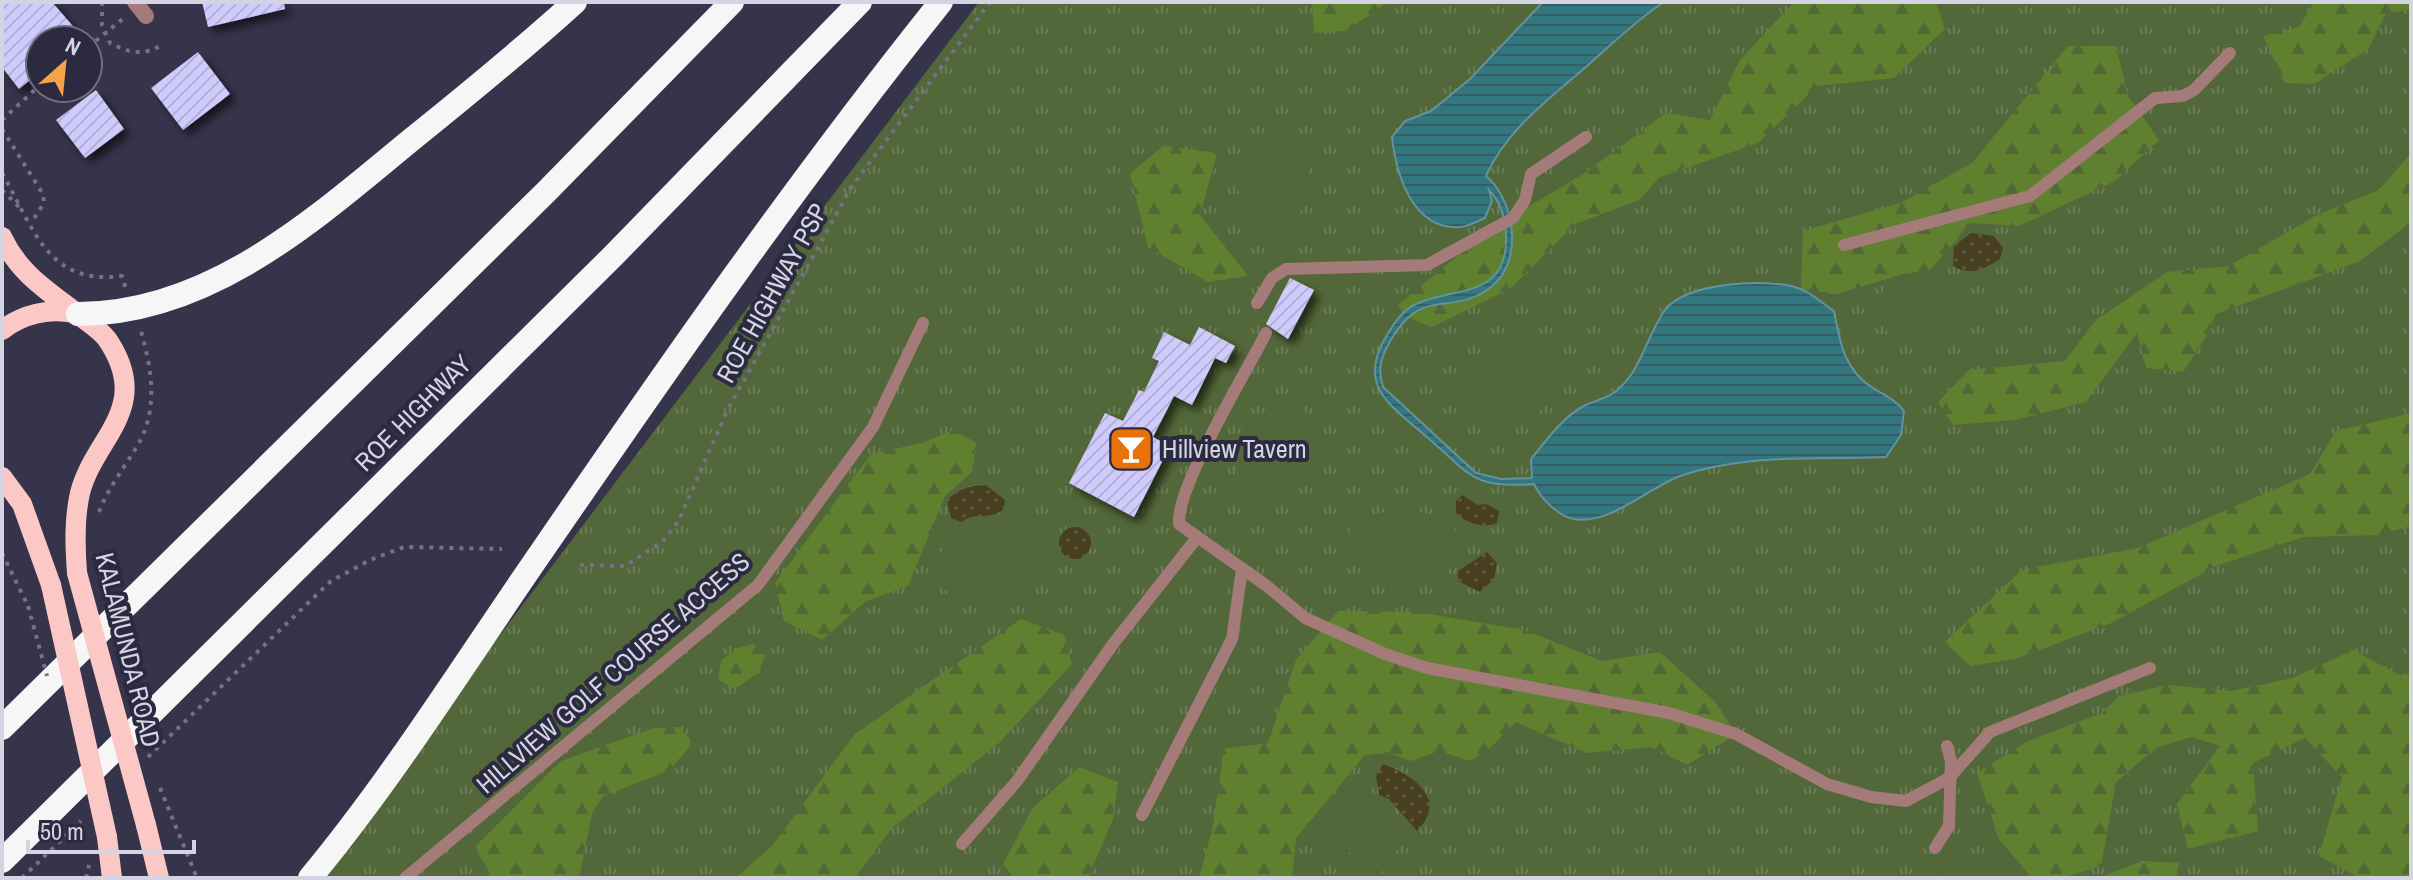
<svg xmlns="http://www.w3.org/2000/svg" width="2413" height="880" viewBox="0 0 2413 880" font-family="'Archivo Narrow',sans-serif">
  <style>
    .grass { fill: url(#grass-tufts) }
    .forest { fill: url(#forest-firs) }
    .sand { fill: url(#sand-dots) }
    .pitch { fill: #53683a }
    .water { fill: url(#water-rules); stroke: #63939d; stroke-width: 2 }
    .building { fill: url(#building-hatch); filter: url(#shadow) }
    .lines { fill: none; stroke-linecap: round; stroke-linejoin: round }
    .path { stroke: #747286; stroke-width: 4; stroke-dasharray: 4 6; stroke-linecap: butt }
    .lane { stroke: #a57b7a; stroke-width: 12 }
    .street { stroke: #a57b7a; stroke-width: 16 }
    .primary { stroke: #fbc8c6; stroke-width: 20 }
    .highway { stroke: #f5f6f5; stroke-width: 24 }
    .path-bridge { stroke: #747286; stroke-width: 4; stroke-dasharray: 4 6; stroke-linecap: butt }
    .primary-bridge { stroke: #fbc8c6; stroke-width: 20 }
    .labels { text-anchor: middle; stroke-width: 8; stroke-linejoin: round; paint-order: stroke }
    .street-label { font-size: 26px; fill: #d4d4e2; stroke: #2c2a40 }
    .poi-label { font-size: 26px; fill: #d4d4e2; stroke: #2c2a40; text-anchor: start }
  </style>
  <defs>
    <pattern id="grass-tufts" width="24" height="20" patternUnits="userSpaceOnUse" patternTransform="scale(2)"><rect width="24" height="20" fill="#53683a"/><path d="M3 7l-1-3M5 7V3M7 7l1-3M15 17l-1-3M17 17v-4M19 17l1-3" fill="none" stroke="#6b7d56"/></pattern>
    <pattern id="forest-firs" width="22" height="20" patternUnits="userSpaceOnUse" patternTransform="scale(2)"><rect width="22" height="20" fill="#5f812f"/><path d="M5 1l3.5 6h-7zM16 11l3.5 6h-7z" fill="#536737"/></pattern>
    <pattern id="sand-dots" width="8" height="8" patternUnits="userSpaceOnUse" patternTransform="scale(2)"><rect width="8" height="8" fill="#473f1f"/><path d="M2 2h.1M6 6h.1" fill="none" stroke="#615a3f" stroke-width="1.8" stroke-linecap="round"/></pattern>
    <pattern id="water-rules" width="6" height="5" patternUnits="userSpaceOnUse" patternTransform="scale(2)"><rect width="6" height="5" fill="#32777f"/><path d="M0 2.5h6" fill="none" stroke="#385e64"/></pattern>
    <pattern id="building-hatch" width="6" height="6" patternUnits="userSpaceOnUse" patternTransform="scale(2)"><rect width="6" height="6" fill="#d0cbfd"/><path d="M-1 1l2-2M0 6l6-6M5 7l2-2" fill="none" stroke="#b3afd8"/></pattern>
    <filter id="shadow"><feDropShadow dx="6" dy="6" stdDeviation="4" flood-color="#0009"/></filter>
  </defs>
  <rect width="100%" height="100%" fill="#36344b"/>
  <path class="grass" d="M 979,2 L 2411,2 L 2411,878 L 316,878 Z"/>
  <g class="forest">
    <path d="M 1312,2 L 1389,2 L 1345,31 L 1314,33 Z"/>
    <path d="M 1794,2 L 1936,2 L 1945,29 L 1894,78 L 1817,86 L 1758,143 L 1660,177 L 1639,200 L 1575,224 L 1510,289 L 1432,327 L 1391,311 L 1486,232 L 1585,173 L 1666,113 L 1710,120 L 1740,60 Z"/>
    <path d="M 2314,2 L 2411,2 L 2411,10 L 2386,13 L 2368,49 L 2314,84 L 2285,83 L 2263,36 L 2299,27 Z"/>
    <path d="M 2068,46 L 2116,46 L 2128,96 L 2159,140 L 2115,181 L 2019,226 L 1971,223 L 1929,271 L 1906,273 L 1837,294 L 1801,289 L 1803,231 L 1900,203 L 1972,163 Z"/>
    <path d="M 1163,146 L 1217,153 L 1200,215 L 1248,276 L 1208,282 L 1148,247 L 1130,174 Z"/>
    <path d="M 2411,153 L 2411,222 L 2360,261 L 2216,314 L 2206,337 L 2183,372 L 2146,368 L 2137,333 L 2086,402 L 2014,420 L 1953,425 L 1938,402 L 1969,370 L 2065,361 L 2096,320 L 2167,272 L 2229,266 L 2317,215 L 2379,190 Z"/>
    <path d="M 2411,413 L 2411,526 L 2377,535 L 2303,537 L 2216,566 L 2111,623 L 2015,659 L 1970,666 L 1945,642 L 2022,570 L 2138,548 L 2310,474 L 2336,431 Z"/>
    <path d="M 953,430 L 977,443 L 972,472 L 945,496 L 908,586 L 866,601 L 822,640 L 784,621 L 775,583 L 871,454 L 922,443 Z"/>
    <path d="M 1338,611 L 1417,612 L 1524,630 L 1602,661 L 1660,652 L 1715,702 L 1736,734 L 1687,765 L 1652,747 L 1587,753 L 1516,722 L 1491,747 L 1470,761 L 1439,751 L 1411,761 L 1386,752 L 1364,756 L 1296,838 L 1292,878 L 1199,878 L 1213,826 L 1224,749 L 1268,743 L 1296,660 Z"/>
    <path d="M 1021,619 L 1064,635 L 1072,664 L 1000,742 L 892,828 L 855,878 L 735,878 L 772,846 L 855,734 Z"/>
    <path d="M 754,644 L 765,656 L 758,673 L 735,689 L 718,680 L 721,661 L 737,648 Z"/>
    <path d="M 2353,650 L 2401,676 L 2411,663 L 2411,878 L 2356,876 L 2319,856 L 2342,777 L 2305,738 L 2253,763 L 2258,831 L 2188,849 L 2177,804 L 2220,746 L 2191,737 L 2156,748 L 2116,782 L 2101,866 L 2061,878 L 2032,878 L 1999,839 L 1977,773 L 2028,741 L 2102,713 L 2119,696 L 2168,685 L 2231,691 L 2293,678 Z"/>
    <path d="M 679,727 L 690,739 L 690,747 L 668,771 L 603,796 L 592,813 L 579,878 L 490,878 C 489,864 478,859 476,846 L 561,761 L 654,728 Z"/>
    <path d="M 1079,767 L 1118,782 L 1113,819 L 1088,878 L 1014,878 L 1003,864 L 1032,809 Z"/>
    <path d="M 2142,861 L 2179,863 L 2176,878 L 2099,878 Z"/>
  </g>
  <g class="sand">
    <path d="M 1971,233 L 1994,236 L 2003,248 L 2000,259 C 1983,269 1972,277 1953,266 L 1954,246 Z"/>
    <path d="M 986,485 L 1005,500 L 1004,509 C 990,521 974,511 962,522 L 951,518 L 947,501 C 957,488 971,486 986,485 Z"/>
    <path d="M 1462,495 L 1478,505 L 1486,504 L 1499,511 L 1497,523 C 1484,529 1466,523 1456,513 L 1456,501 Z"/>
    <circle cx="1075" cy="543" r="16"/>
    <path d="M 1487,552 L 1497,563 L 1494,579 L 1480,592 L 1458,581 L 1458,571 Z"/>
    <path d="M 1383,764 C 1413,775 1449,799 1417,831 L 1389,799 L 1379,795 L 1376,776 Z"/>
  </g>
  <g class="pitch">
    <path d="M 1279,137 C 1286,140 1296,142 1302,148 C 1316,161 1299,212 1296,230 L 1292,237 C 1254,241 1238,199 1234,169 L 1256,139 Z"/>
    <path d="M 1929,271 L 1958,282 L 1976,304 L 1959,341 L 1941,355 C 1863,345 1852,278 1929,271 Z"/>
    <path d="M 1530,333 L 1558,347 C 1582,408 1494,453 1466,388 C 1480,356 1494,338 1530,333 Z"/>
    <path d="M 1297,405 L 1322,424 L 1326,437 L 1325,450 L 1285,490 L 1272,514 L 1261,517 L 1245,509 C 1232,457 1228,410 1297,405 Z"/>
    <path d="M 1017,508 C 1042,519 1050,529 1059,555 C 1039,601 930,632 940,559 C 941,546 953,531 965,525 C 975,521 987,524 996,520 C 1004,517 1008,511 1017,508 Z"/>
    <path d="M 1384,512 C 1420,513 1448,506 1464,545 C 1425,640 1308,554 1361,519 C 1367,515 1377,514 1384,512 Z"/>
    <path d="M 1364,788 C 1406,808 1412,848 1376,878 L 1359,866 L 1353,853 L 1330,848 L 1316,832 C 1329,803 1329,791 1364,788 Z"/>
    <path d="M 1969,853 L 1991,855 L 2023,878 L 1933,878 Z"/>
  </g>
  <path class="water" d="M 1543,2 L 1664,2 C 1635,21 1612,44 1587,66 C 1550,98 1506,130 1486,176 C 1515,200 1524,262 1491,287 C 1450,319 1422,282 1388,345 C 1380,360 1378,371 1383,387 L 1476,473 L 1501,479 L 1532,478 L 1531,459 C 1545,442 1562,418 1582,407 C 1592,401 1606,399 1615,392 C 1642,371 1646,336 1665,310 C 1686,282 1767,278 1798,288 C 1811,292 1823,304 1834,311 C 1840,343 1844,370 1873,388 C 1885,396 1895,399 1904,411 L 1901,435 L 1886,457 C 1818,460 1746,453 1680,476 C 1648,488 1610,525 1574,519 C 1558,516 1541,499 1534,484 C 1473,489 1471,475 1428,438 C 1392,406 1355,387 1387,335 C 1395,322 1402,311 1416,304 C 1455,286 1509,300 1506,234 C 1505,217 1501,202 1489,190 L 1492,201 L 1485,218 C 1478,221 1469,226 1461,227 C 1412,231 1396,173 1392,137 L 1405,121 L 1431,111 L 1470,79 Z"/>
  <g class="building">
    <path d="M 2,2 L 52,2 L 85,40 L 40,40 L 40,72 L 19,89 L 2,67 Z"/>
    <path d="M 202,2 L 284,2 L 285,9 L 208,27 Z"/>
    <path d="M 198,52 L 230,94 L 183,130 L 151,88 Z"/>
    <path d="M 96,90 L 124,129 L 85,158 L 56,120 Z"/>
    <path d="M 1290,278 L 1314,290 L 1288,339 L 1266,324 Z"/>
    <path d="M 1199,327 L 1235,346 L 1226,363 L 1215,358 L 1192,405 L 1174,396 L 1153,437 L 1170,446 L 1134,517 L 1069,483 L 1105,413 L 1123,421 L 1139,390 L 1144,392 L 1159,361 L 1152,358 L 1164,332 L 1190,345 Z"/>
  </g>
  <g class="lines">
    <g class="path">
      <path d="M 102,2 L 102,25 L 110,43 C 129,53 143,56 162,45"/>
      <path d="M 88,47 L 124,18"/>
      <path d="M 2,120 L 40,85"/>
      <path d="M 2,129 L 43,194 L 44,203 L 31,223"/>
      <path d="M 2,173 C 34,228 47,286 122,276 L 126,289"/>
      <path d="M 2,190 L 20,208"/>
      <path d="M 99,512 C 109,486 125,467 139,443 C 159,406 151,365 140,328"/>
      <path d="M 2,553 L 28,606"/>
      <path d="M 580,565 L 625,566 L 662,542 L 678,522 L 727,411 L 852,186 L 990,2"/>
      <path d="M 148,757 L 331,581 L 370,560 L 404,547 L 502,549"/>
      <path d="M 160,788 L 197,878"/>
      <path d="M 22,878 L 81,821"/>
      <path d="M 86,878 L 89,865"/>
    </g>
    <g class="lane">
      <path d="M 1844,245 L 2030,196 L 2155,98 L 2183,96 L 2194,90 L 2230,53"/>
      <path d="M 1257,303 L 1272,278 L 1286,269 L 1427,265 L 1513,218 L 1525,200 L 1531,174 L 1586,137"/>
      <path d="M 1266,333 C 1246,373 1176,487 1179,524 L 1267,586 L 1305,618 L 1385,654 L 1427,668 L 1669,713 L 1736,734 L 1827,784 L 1871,797 L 1906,801 L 1949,778 L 1990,732 L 2150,668"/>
      <path d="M 1142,815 L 1232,639 L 1242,569"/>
      <path d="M 962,844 L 1017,781 L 1113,644 L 1196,539"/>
      <path d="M 1935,848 L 1949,826 L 1951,761 L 1947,746"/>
      <path d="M 405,878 L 758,585 L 873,427 L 923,323"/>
    </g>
    <path class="street" d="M 135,2 L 146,16"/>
    <g class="primary">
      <path d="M 2,237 C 20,276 52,293 84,319 C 92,325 101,331 107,339 C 154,408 94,437 80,493 C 74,519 75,546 77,573"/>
      <path d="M 2,330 C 23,314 49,308 74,313"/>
      <path d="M 2,477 L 22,504 L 51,585"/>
      <path d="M 146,825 L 159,878"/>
      <path d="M 107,837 L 112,878"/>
    </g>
    <g class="highway">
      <path d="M 78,314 C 210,314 315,219 411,140 C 467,95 522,50 575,2"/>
      <path d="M 2,728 L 546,192 L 732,2"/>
      <path d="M 2,861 L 613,256 L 860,2"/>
      <path d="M 310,878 C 396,774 467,659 544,548 C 671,363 800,178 941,2"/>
    </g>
    <path class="path-bridge" d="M 28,606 L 47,676"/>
    <g class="primary-bridge">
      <path d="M 77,573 L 146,825"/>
      <path d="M 51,585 L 107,837"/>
    </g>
  </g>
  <defs>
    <g id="bar-square" transform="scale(2.3)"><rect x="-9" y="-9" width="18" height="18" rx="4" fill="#e8710a" stroke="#2c2a40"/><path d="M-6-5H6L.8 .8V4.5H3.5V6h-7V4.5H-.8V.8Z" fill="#fff"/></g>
  </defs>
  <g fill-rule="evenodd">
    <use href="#bar-square" x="1131" y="449"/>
  </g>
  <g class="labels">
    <g class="street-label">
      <text transform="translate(772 293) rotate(-61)" y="9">ROE HIGHWAY PSP</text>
      <text transform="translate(413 413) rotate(-45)" y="9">ROE HIGHWAY</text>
      <text transform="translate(128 650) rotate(76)" y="9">KALAMUNDA ROAD</text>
      <text transform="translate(613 673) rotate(-41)" y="9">HILLVIEW GOLF COURSE ACCESS</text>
    </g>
    <g class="poi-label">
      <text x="1162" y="458">Hillview Tavern</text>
    </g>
  </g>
  <rect width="2413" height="880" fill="none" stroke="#d4d4e2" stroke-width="8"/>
  <g transform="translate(64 64) rotate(27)"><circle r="38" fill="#2c2a40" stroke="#6f6e81" stroke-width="2"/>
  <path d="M0-6L14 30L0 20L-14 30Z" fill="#f6a247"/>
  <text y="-12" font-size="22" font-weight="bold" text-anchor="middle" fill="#d4d4e2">N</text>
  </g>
  <path d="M28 840v12h166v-12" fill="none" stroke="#d4d4e2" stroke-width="4"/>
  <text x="40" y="840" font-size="24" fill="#d4d4e2" stroke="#2c2a40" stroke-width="6" paint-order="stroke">50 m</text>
</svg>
